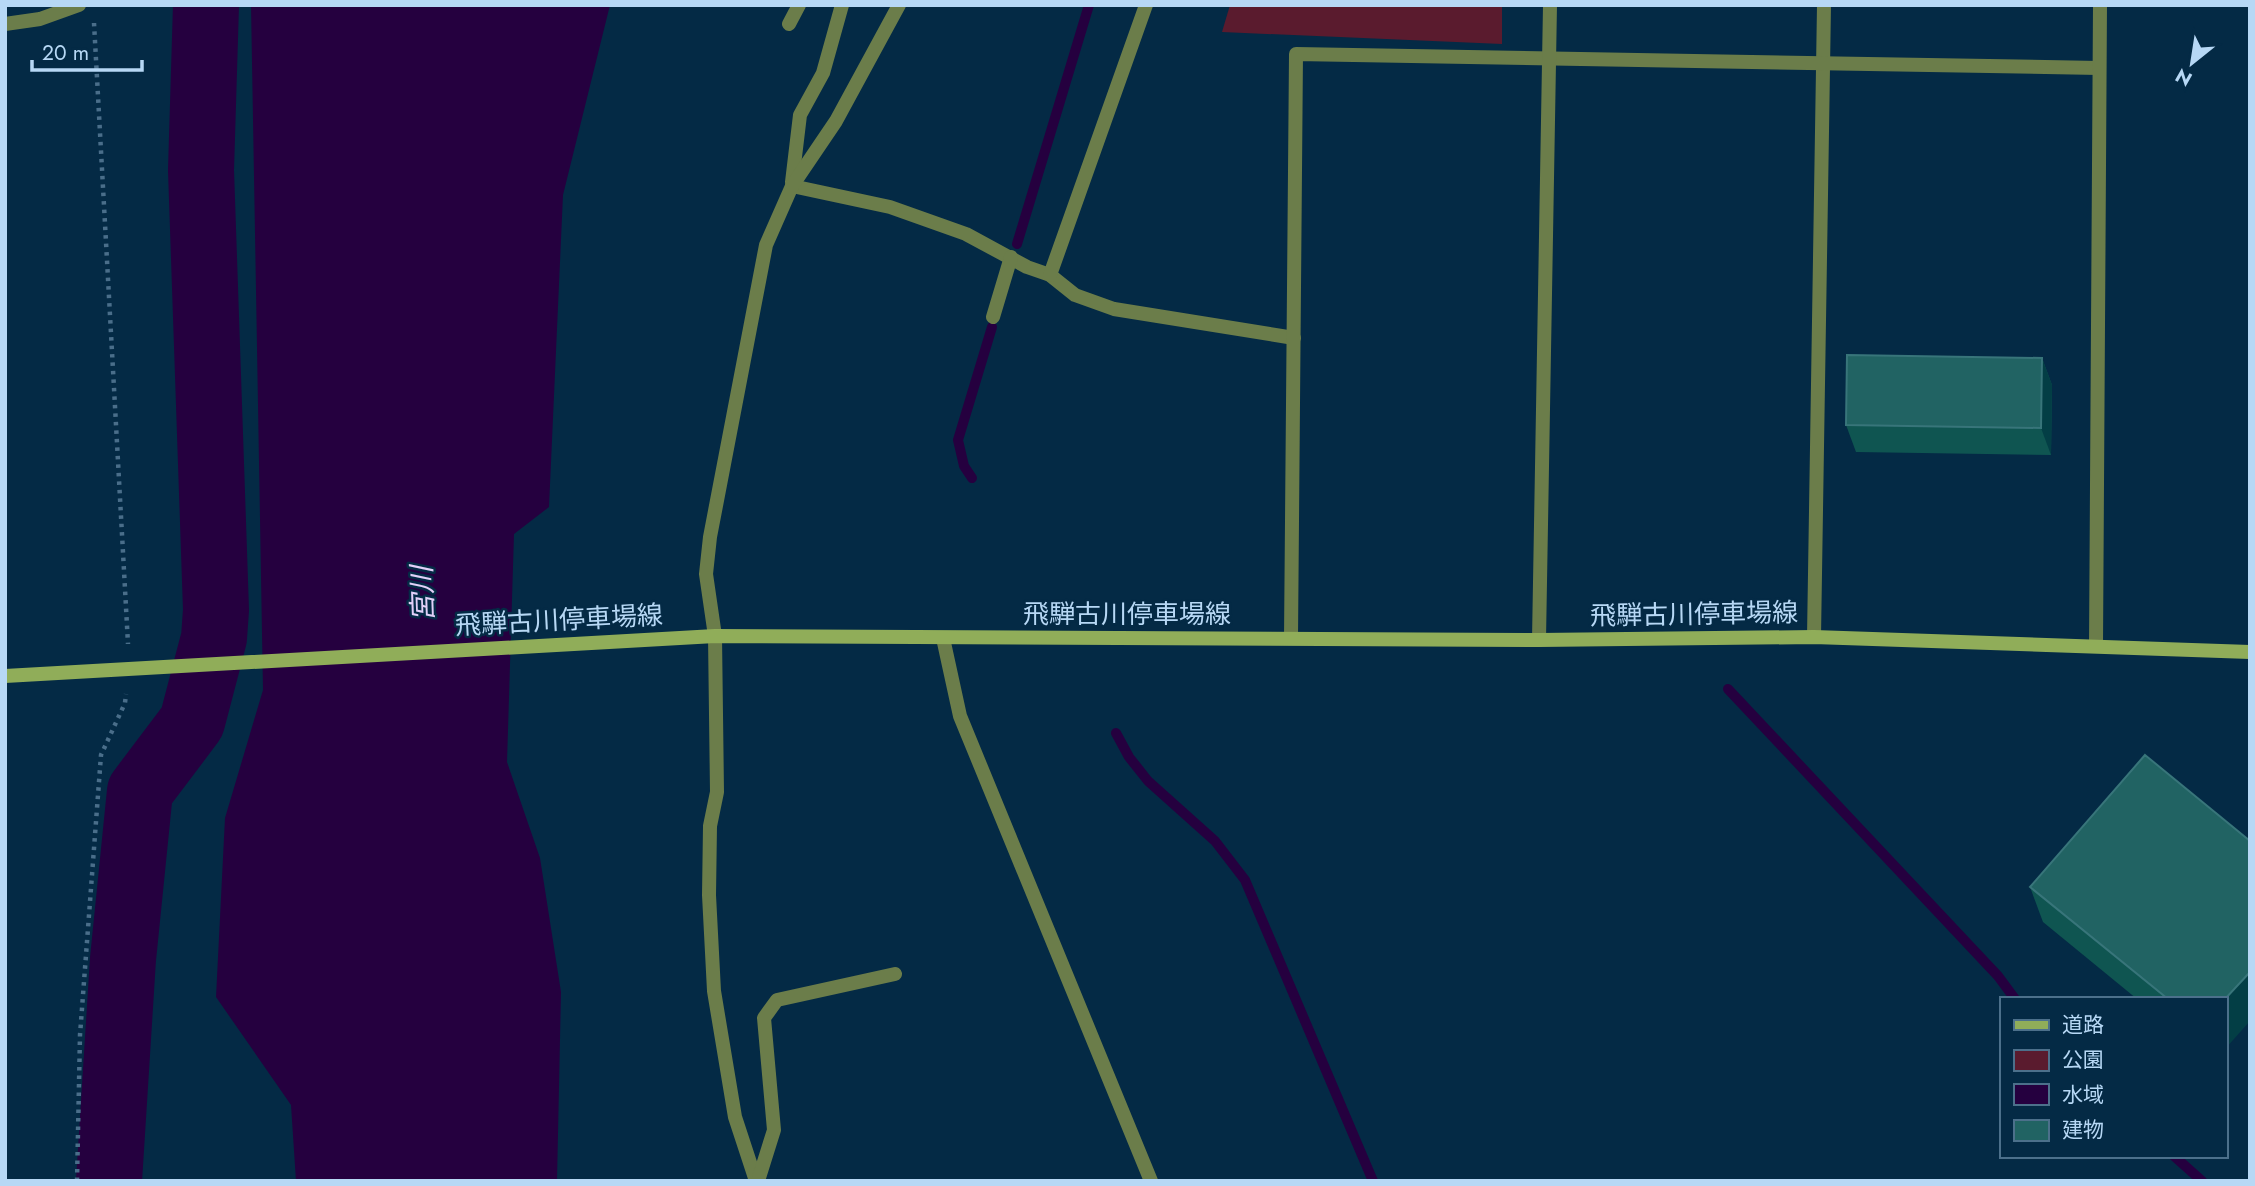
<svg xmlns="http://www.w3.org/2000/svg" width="2255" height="1186" viewBox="0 0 2255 1186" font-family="Jost,'Noto Sans JP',sans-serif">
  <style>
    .green { fill: #5a1b2e }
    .water { fill: #25003f }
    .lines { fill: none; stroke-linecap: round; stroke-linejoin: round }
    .stream { stroke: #25003f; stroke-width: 10 }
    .river { stroke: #25003f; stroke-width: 66 }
    .path { stroke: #4a6e8a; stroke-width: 4.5; stroke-dasharray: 3.5 5; stroke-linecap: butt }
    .lane { stroke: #6b7d4a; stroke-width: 14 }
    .street { stroke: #6b7d4a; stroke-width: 14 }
    .secondary { stroke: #90ad59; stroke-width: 14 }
    .wall { fill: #0f5551 }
    .shaded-wall { fill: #033e45 }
    .building { fill: #216363; stroke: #38757a; stroke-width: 2 }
    .labels { text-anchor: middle; stroke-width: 5; stroke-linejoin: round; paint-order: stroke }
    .street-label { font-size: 26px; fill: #b7d8f5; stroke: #042a45 }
    .water-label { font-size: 28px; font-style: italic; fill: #e2d0f8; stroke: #042a45 }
  </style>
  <rect width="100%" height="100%" fill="#042a45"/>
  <path class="green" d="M 1230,5 L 1502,5 L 1502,44 L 1222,32 Z"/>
  <path class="water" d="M 251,5 L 610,5 L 563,195 L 549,507 L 514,534 L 507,762 L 540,858 L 561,992 L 557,1181 L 296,1181 L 291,1105 L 216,997 L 225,818 L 263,690 Z"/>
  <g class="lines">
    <g class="stream">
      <path d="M 1017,244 L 1089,5"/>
      <path d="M 972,478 L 964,466 L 958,440 L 992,327"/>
      <path d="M 1728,689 L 1998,976 L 2015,999"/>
      <path d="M 1116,733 L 1129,757 L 1148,781 L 1215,841 L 1245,880 L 1373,1181"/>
      <path d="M 2174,1156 L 2202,1181"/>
    </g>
    <path class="river" d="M 109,1181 L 123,959 L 140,791 L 192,722 L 214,638 L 216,610 L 201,170 L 206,5"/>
    <g class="path">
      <path d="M 94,23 L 128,644"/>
      <path d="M 77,1181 L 80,1035 L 101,755 L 125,703 L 126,694"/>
    </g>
    <path class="lane" d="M 5,24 L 40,19 L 79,5"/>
    <g class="street">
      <path d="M 789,24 L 799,5"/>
      <path d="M 792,182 L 800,115 L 823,73 L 842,5"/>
      <path d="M 792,186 L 890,207 L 966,234 L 1027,267 L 1050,275 L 1075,295 L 1114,309 L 1294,338"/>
      <path d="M 1050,275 L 1146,5"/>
      <path d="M 993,317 L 1011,257"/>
      <path d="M 1814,637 L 1824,5"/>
      <path d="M 943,638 L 960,716 L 1151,1181"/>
      <path d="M 1291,638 L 1296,54 L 2099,68"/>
      <path d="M 1539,640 L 1550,5"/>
      <path d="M 2096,646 L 2100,5"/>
      <path d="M 756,1181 L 735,1117 L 714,991 L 709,895 L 710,826 L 717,792 L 715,636 L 706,574 L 710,537 L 766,245 L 792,186 L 836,121 L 899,5"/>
      <path d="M 758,1181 L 774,1130 L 764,1018 L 777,1000 L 895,974"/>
    </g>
    <path class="secondary" d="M 5,676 L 715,636 L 1539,640 L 1814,637 L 2250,652"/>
  </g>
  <g class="wall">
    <path d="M 2042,358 L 2052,385 L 2051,455 L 1856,452 L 1846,425 Z"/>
    <path d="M 2030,887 L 2225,999 L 2137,999 L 2043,922 Z"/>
  </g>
  <g class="shaded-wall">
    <path d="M 2042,358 L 2052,385 L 2051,455 L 2041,428 Z"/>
    <path d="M 2250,972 L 2250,1021 L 2225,1049 L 2225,999 Z"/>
  </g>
  <g class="building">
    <path d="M 1847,355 L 2042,358 L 2041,428 L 1846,425 Z"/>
    <path d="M 2145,755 L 2250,841 L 2250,972 L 2225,999 L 2168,999 L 2030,887 Z"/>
  </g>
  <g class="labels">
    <g class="street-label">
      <text x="1127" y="623">飛騨古川停車場線</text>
      <text transform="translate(1694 614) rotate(-1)" y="9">飛騨古川停車場線</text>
      <text transform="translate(559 620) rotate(-3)" y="9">飛騨古川停車場線</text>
    </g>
    <g class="water-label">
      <text transform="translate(422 594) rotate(-92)" y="10">宮川</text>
    </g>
  </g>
  <rect width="2255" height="1186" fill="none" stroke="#b7d8f5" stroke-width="14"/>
  <rect x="2000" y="997" width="228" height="161" fill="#042a45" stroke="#4c708b" stroke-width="2"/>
  <rect x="2014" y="1020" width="35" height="10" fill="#90ad59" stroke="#4c708b" stroke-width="2"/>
  <text x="2062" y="1032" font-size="21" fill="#b7d8f5">道路</text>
  <rect x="2014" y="1050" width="35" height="21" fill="#5a1b2e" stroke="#4c708b" stroke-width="2"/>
  <text x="2062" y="1067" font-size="21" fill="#b7d8f5">公園</text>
  <rect x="2014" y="1084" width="35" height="21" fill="#25003f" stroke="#4c708b" stroke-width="2"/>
  <text x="2062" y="1102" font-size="21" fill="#b7d8f5">水域</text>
  <rect x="2014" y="1120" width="35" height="21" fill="#216363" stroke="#4c708b" stroke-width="2"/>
  <text x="2062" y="1137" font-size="21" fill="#b7d8f5">建物</text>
  <g transform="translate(2192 63) rotate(210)" stroke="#042a45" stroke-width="5" paint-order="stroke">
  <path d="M0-5L12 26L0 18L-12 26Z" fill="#b7d8f5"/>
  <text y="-10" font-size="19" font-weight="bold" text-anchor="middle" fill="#b7d8f5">N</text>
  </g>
  <path d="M32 60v10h110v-10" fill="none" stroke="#b7d8f5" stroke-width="3.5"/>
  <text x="42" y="60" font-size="21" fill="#b7d8f5" stroke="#042a45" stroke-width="5" paint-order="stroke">20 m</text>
</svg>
